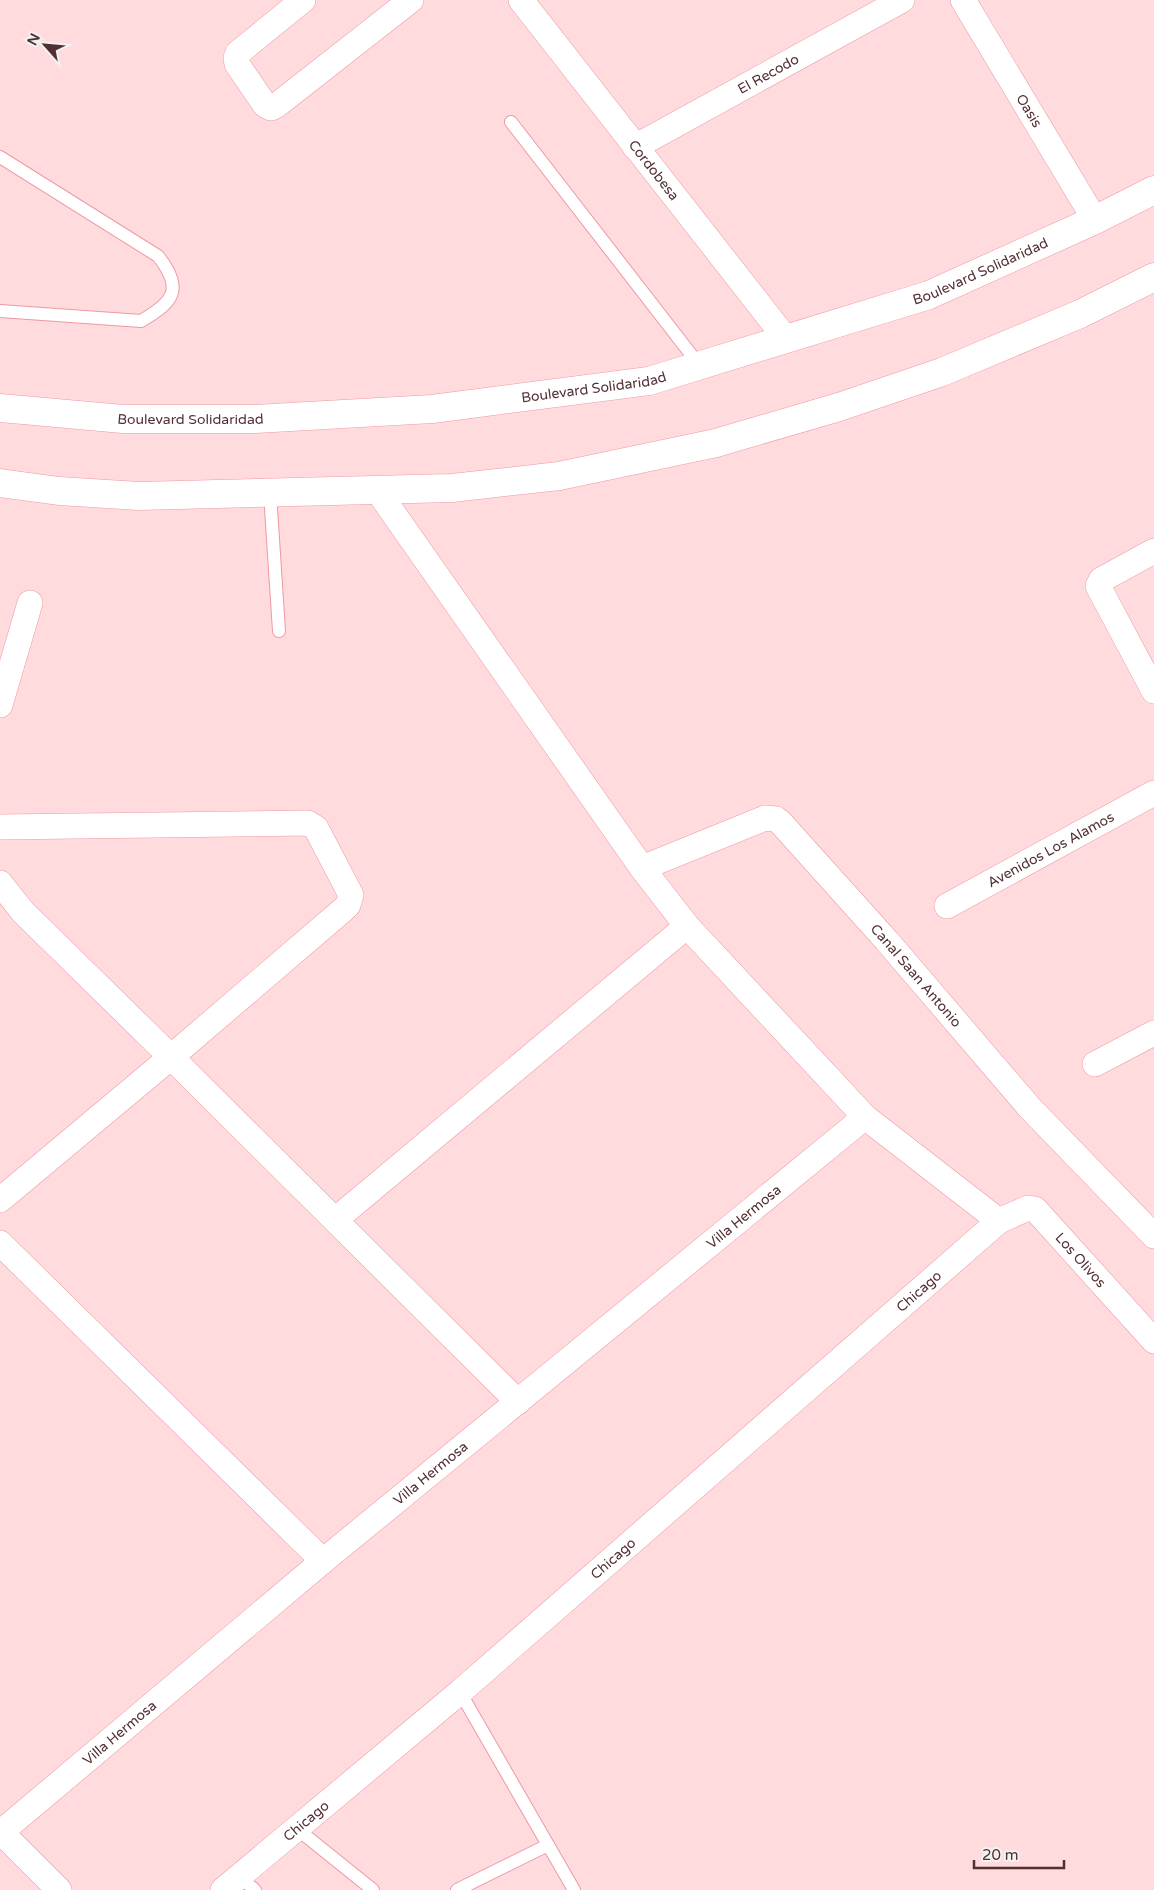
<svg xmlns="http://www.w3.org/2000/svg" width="1154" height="1890" viewBox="0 0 1154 1890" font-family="'Varela Round',sans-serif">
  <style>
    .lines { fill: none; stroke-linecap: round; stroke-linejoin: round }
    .service-casing { stroke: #ed99a3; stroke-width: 14 }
    .minor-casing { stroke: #ed99a3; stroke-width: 26 }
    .primary-casing { stroke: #ed99a3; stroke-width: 29 }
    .service { stroke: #fff; stroke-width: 12 }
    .minor { stroke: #fff; stroke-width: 25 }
    .primary { stroke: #fff; stroke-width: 28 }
    .labels { text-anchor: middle; stroke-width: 4.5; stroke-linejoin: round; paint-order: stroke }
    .street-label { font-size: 14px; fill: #512f33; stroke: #f2f2f2 }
  </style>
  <rect width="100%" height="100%" fill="#ffdbde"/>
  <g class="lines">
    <g class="service-casing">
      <g id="service">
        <path d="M 511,122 L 700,366"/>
        <path d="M 0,157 L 158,256 C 184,289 174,302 141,321 L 0,311"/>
        <path d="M 270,493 L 279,631"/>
        <path d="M 460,1692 L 574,1890"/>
        <path d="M 296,1828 L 373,1890"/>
        <path d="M 239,1876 L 255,1890"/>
        <path d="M 457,1890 L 548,1845"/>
      </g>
    </g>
    <g class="minor-casing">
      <g id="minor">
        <path d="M 303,0 L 238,53 L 236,58 L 237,64 L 265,105 L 271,108 L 277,105 L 411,0"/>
        <path id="s1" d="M 521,0 L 787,340"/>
        <path id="s2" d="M 963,0 L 1095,220"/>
        <path id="s3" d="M 635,147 L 902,0"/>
        <path d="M 377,490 L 642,868 L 687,926 L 865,1117 L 999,1221"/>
        <path d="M 1154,551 L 1101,580 L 1098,586 L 1154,691"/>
        <path d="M 0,705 L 30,603"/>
        <path d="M 0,827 L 308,823 L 316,828 L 351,895 L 348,905 L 344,909 L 171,1057 L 0,1200"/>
        <path id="s4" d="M 642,868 L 765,818 L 776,819 L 781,823 L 887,941 L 1029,1107 L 1154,1236"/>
        <path d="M 0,883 L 23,912 L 171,1057 L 518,1402"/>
        <path id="s5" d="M 947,906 L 1154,793"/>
        <path d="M 1095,1064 L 1154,1033"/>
        <path d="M 335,1220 L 687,926"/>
        <path d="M 0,1243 L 323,1561"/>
        <path d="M 0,1831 L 59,1890"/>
        <path id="s6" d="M 0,1833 L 323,1561 L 865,1117"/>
        <path id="s7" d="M 223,1890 L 460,1692 L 999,1221 L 1028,1208 L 1035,1209 L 1154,1341"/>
      </g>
    </g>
    <g class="primary-casing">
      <g id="primary">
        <path id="s8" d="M 0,408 L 123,419 L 255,419 L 432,409 L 649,381 L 929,295 L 1095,220 L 1154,190"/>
        <path d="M 0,483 L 59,491 L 139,496 L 452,488 L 559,476 L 716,443 L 839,407 L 942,372 L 1080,314 L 1154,277"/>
      </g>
    </g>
    <use href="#service" class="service"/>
    <use href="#minor" class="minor"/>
    <use href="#primary" class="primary"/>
  </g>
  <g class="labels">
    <g class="street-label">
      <text dy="5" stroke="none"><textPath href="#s3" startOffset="152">El Recodo</textPath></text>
      <text dy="5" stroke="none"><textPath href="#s2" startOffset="129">Oasis</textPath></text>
      <text dy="5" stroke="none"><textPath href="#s1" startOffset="216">Cordobesa</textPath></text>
      <text dy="5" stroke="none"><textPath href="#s8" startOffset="1001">Boulevard Solidaridad</textPath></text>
      <text dy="5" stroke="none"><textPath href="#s8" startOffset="596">Boulevard Solidaridad</textPath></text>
      <text dy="5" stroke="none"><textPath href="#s8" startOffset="191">Boulevard Solidaridad</textPath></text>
      <text dy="5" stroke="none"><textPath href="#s5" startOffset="118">Avenidos Los Alamos</textPath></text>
      <text dy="5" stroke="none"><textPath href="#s4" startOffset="354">Canal Saan Antonio</textPath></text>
      <text dy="5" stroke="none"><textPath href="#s6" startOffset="966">Villa Hermosa</textPath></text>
      <text dy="5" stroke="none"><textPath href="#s7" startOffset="1132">Los Olivos</textPath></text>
      <text dy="5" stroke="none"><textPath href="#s7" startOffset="918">Chicago</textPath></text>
      <text dy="5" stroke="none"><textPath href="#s6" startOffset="561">Villa Hermosa</textPath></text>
      <text dy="5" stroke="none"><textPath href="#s7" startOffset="512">Chicago</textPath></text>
      <text dy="5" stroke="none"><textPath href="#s6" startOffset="156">Villa Hermosa</textPath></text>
      <text dy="5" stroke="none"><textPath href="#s7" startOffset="108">Chicago</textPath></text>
    </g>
  </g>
  <g transform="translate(45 45) rotate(297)" stroke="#f2f2f2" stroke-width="4" paint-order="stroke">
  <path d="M0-4L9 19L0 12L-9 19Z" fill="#512f33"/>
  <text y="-8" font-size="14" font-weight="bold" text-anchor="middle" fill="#512f33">N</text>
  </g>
  <path d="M974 1860v8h90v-8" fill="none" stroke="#512f33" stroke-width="2.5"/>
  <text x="982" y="1860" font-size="15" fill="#512f33" stroke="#f2f2f2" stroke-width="4" paint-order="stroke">20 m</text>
</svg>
